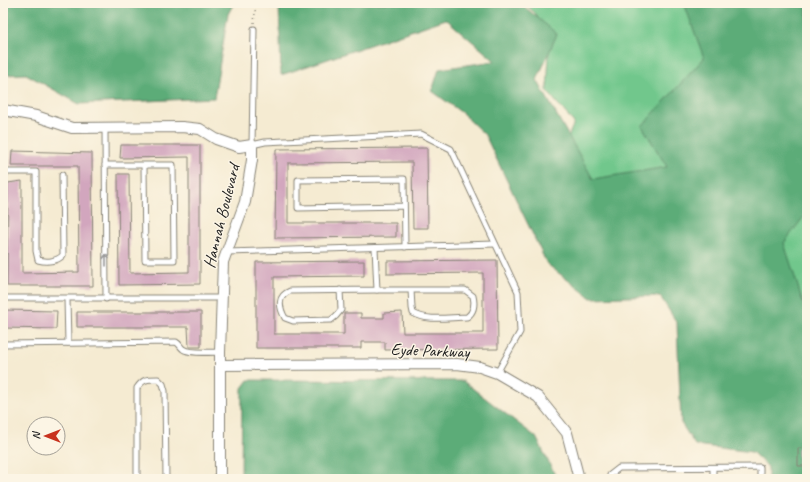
<svg xmlns="http://www.w3.org/2000/svg" width="810" height="482" viewBox="0 0 810 482" font-family="Caveat,sans-serif">
  <style>
    .green { fill: #71c78c; stroke: #467254 }
    .forest { fill: #5cac78; stroke: #3c644a }
    .building { fill: #d2a6be }
    .lines { fill: none; stroke-linecap: round; stroke-linejoin: round }
    .service-casing { stroke: #888477; stroke-width: 7 }
    .minor-casing { stroke: #888477; stroke-width: 12 }
    .path { stroke: #888477; stroke-width: 1.5; stroke-dasharray: 1 3; stroke-linecap: butt }
    .service { stroke: #fff; stroke-width: 5 }
    .minor { stroke: #fff; stroke-width: 10 }
    .oneway { stroke: #999 }
    .labels { text-anchor: middle; stroke-width: 3; stroke-linejoin: round; paint-order: stroke }
    .street-label { font-size: 17px; fill: #1c1c1c; stroke: #fcf5e5 }
  </style>
  <rect width="100%" height="100%" fill="#fcf5e5"/>
  <filter id="ink" filterUnits="userSpaceOnUse"><feTurbulence type="fractalNoise" baseFrequency=".025" numOctaves="2"/><feDisplacementMap in="SourceGraphic" scale="8" xChannelSelector="R" yChannelSelector="G"/><feConvolveMatrix kernelMatrix="1 2 1 2 8 2 1 2 1" color-interpolation-filters="sRGB"/></filter>
  <filter id="wash" filterUnits="userSpaceOnUse"><feTurbulence type="fractalNoise" baseFrequency=".012" numOctaves="4" result="noise"/><feDisplacementMap in="SourceGraphic" scale="16" xChannelSelector="R" yChannelSelector="G"/><feGaussianBlur stdDeviation="0.9" result="paint"/><feColorMatrix in="noise" values="0 0 0 0 0 0 0 0 0 0 0 0 0 0 0 0 0 1.4 0 .05"/><feComposite in="paint" operator="in"/></filter>
  <g filter="url(#wash)">
    <rect width="100%" height="100%" fill="#f5ebd2"/>
    <path class="green" d="M 524,3 L 807,3 L 807,329 L 579,197 L 559,158 L 574,123 L 547,91 L 549,54 L 537,15 Z"/>
    <g class="forest">
      <path d="M 3,3 L 234,3 L 228,14 L 214,98 L 79,104 L 26,74 L 3,75 Z"/>
      <path d="M 279,3 L 520,3 L 557,34 L 537,80 L 593,179 L 667,167 L 642,126 L 704,58 L 684,3 L 807,3 L 807,219 L 805,215 L 784,243 L 807,315 L 807,479 L 768,479 L 768,467 L 752,452 L 695,445 L 681,423 L 677,323 L 660,296 L 591,298 L 547,264 L 485,135 L 462,113 L 432,91 L 439,69 L 495,61 L 446,19 L 281,75 Z"/>
      <path d="M 248,380 L 463,381 L 536,437 L 557,479 L 241,479 L 242,388 Z"/>
    </g>
    <g id="blocks">
      <g class="building">
        <path d="M 121,145 L 200,145 L 200,284 L 119,285 L 118,174 L 129,174 L 130,273 L 189,272 L 189,157 L 120,158 Z"/>
        <path d="M 427,148 L 428,228 L 413,228 L 412,162 L 288,163 L 288,223 L 396,223 L 396,237 L 275,238 L 276,149 Z"/>
        <path d="M 12,151 L 92,153 L 93,286 L 7,286 L 8,183 L 22,181 L 22,273 L 79,272 L 78,166 L 11,166 Z"/>
        <path d="M 497,260 L 498,349 L 385,350 L 385,342 L 361,342 L 361,348 L 256,348 L 256,262 L 364,261 L 364,276 L 274,277 L 274,334 L 344,334 L 344,313 L 361,313 L 361,318 L 384,318 L 384,313 L 402,312 L 403,333 L 483,333 L 483,273 L 387,274 L 387,261 Z"/>
        <path d="M 3,310 L 57,311 L 56,329 L 3,328 Z"/>
        <path d="M 77,312 L 201,312 L 201,347 L 189,347 L 188,327 L 77,327 Z"/>
        <path d="M 807,447 L 807,466 L 798,466 L 798,448 Z"/>
      </g>
    </g>
  </g>
  <g filter="url(#ink)">
    <use href="#blocks" fill-opacity="0" stroke="#888477" stroke-width="1"/>
    <g class="lines">
      <g class="service-casing">
        <g id="service">
          <path d="M 254,29 L 252,145 L 265,142 L 421,134 L 451,149 L 518,292 L 520,332 L 497,373"/>
          <path d="M 105,129 L 106,299"/>
          <path d="M 105,165 L 144,165 L 145,260 L 174,260 L 173,165 L 144,165"/>
          <path d="M 3,172 L 36,172 L 36,251 L 38,260 C 46,262 57,262 63,255 L 62,175"/>
          <path d="M 404,206 L 298,208 L 298,180 L 404,179 L 405,247"/>
          <path d="M 227,252 L 495,244"/>
          <path d="M 340,290 L 341,310 L 336,316 L 331,320 L 293,321 L 285,318 C 279,307 277,296 290,291 L 377,290 L 375,248"/>
          <path d="M 377,290 L 465,290 L 473,296 C 475,304 474,312 467,317 C 450,317 428,322 413,313 L 412,308 L 411,290"/>
          <path d="M 3,298 L 222,298"/>
          <path d="M 67,299 L 68,343"/>
          <path d="M 3,344 L 176,342 C 180,344 180,347 183,349 C 189,354 212,352 220,352"/>
          <path d="M 713,468 L 713,479"/>
          <path d="M 137,479 L 137,388 C 143,379 147,379 158,379 L 163,384 L 165,391 L 166,479"/>
          <path d="M 610,479 L 610,475 L 619,468 L 760,467 L 760,479"/>
        </g>
      </g>
      <g class="minor-casing">
        <g id="minor">
          <path d="M 3,110 L 36,116 L 72,128 L 182,127 L 200,129 L 216,139 L 239,147 L 252,145 L 252,160 L 245,202 L 223,262 L 220,352 L 220,479"/>
          <path d="M 220,365 L 457,364 L 480,367 L 497,373 L 538,397 L 567,433 L 579,479"/>
        </g>
      </g>
      <path class="path" d="M 254,23 L 256,3"/>
      <use href="#service" class="service"/>
      <use href="#minor" class="minor"/>
    </g>
    <defs><path id="oneway-shaft" d="M-6 0H5M1.5-3L5.5 0L1.5 3" fill="none" stroke-width="1.6" stroke-linecap="round" stroke-linejoin="round"/></defs>
    <use class="oneway" href="#oneway-shaft" transform="translate(106 260) rotate(-90)"/>
  </g>
  <g class="labels">
    <g class="street-label">
      <text transform="translate(221 216) rotate(-76)" y="6">Hannah Boulevard</text>
      <text transform="translate(430 350) rotate(2)" y="6">Eyde Parkway</text>
    </g>
  </g>
  <rect width="810" height="482" fill="none" stroke="#fcf5e5" stroke-width="16"/>
  <g transform="translate(46 436) rotate(270)"><circle r="19" fill="#fcf5e5" stroke="#a29e95"/>
  <path d="M0-3L7 15L0 10L-7 15Z" fill="#c8321e"/>
  <text y="-6" font-size="11" font-weight="bold" text-anchor="middle" fill="#1c1c1c">N</text>
  </g>
</svg>
